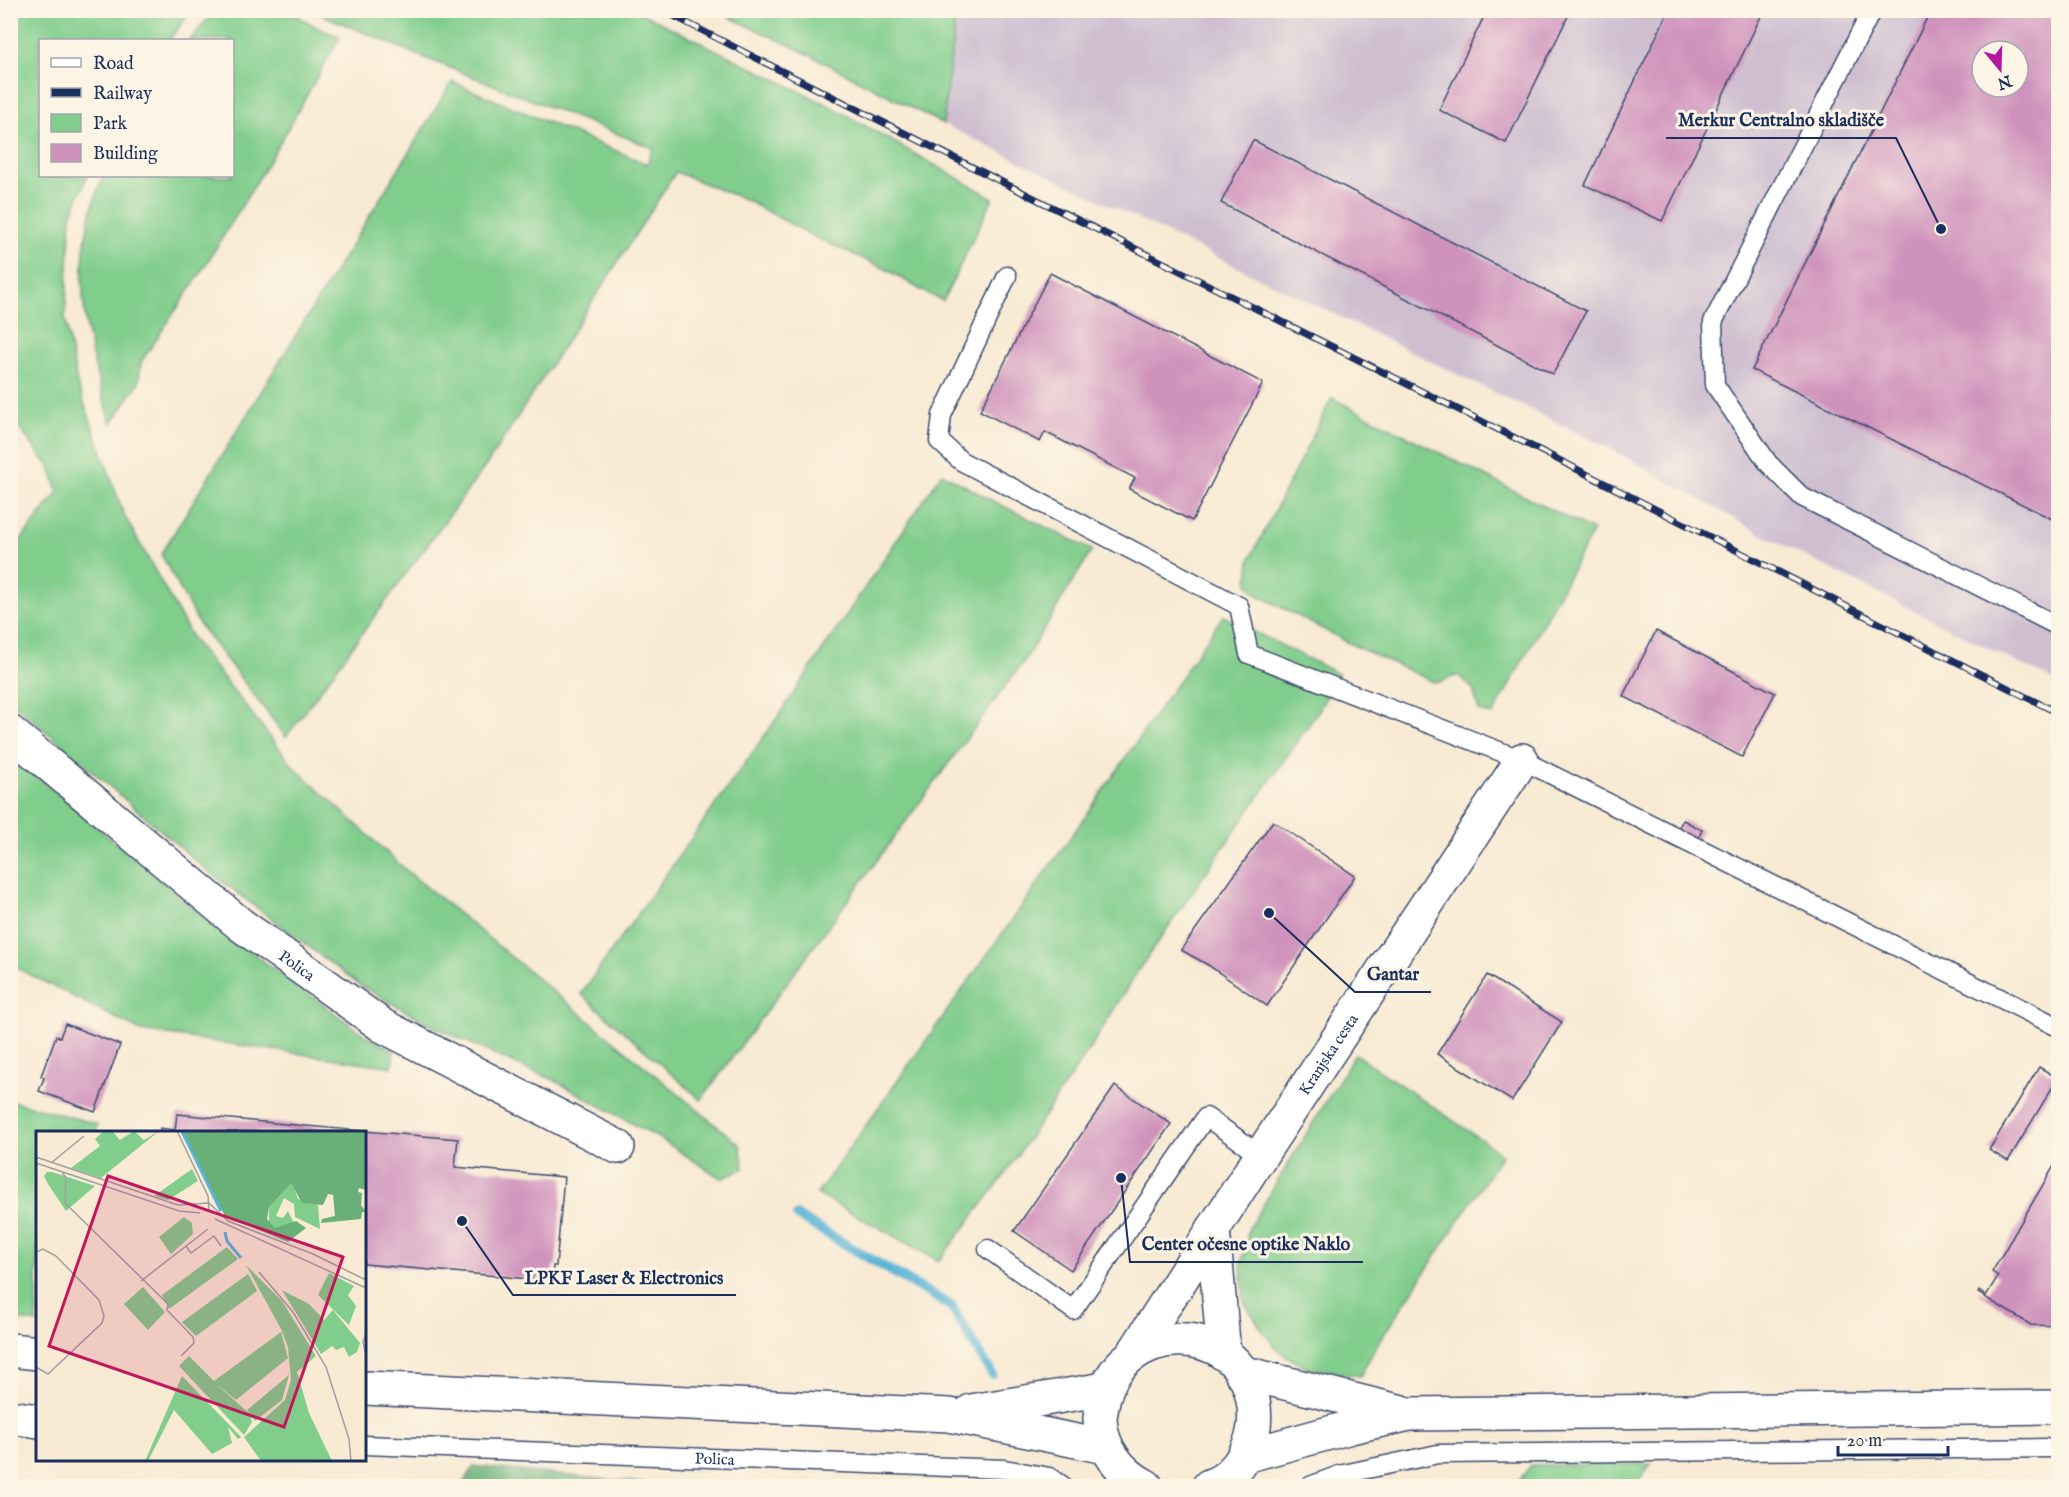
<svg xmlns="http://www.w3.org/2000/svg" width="2069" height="1497" viewBox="0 0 2069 1497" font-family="'IM FELL English',serif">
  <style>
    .industrial { fill: #cebed0; fill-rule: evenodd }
    .green { fill: #80cd8c; stroke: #4e7e75; stroke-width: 1.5 }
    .forest { fill: #68b078; stroke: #42706b; stroke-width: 1.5 }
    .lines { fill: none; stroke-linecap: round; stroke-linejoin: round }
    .stream { stroke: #58b3d6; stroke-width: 10 }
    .building { fill: #cf92bc; fill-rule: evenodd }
    .lane-casing { stroke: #3c4b70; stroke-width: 21 }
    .street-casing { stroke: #3c4b70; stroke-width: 36 }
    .primary-casing { stroke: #3c4b70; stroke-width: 36 }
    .lane { stroke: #fff; stroke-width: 18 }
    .street { stroke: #fff; stroke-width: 33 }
    .primary { stroke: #fff; stroke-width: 33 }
    .rail-casing { stroke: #1b2f5e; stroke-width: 7 }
    .rail { stroke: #fcf5e5; stroke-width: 4.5; stroke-dasharray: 14; stroke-linecap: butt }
    .labels { text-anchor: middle; stroke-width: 6; stroke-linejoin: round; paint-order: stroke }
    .street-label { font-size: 16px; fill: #1b2f5e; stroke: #fcf5e5 }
    .inset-river { fill: none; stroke: #58b3d6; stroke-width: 3 }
    .inset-road { fill: none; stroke: #a09fa4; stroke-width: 1.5 }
    .view { fill: #c2185b; fill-opacity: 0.15; stroke: #c2185b; stroke-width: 3 }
    .inset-edge { fill: none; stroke: #1b2f5e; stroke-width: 3 }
    .leader { fill: none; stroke: #1b2f5e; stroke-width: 2 }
    .callout-dot { fill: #1b2f5e; stroke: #fcf5e5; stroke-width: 2 }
    .callout-label { font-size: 18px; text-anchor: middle; font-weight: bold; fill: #1b2f5e; stroke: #fcf5e5; stroke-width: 6; stroke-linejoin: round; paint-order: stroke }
  </style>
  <rect width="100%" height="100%" fill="#fcf5e5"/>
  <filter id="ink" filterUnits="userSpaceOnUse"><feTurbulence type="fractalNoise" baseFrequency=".0167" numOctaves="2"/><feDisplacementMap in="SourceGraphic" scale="12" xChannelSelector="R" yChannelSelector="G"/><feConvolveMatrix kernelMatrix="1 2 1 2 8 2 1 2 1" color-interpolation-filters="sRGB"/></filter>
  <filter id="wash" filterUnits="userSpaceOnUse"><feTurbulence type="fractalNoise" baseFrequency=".008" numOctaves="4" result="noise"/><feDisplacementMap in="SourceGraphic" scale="24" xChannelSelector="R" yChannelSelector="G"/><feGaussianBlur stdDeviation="1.35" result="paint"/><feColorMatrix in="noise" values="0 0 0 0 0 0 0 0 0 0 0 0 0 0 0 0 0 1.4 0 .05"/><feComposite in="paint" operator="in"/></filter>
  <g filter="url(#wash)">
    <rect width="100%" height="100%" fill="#f8ead3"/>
    <path class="industrial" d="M 956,11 L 2058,11 L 2058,683 L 1761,534 L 1615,451 L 943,124 ZM 1982,51 L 2018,51 L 2018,87 L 1982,87 Z"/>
    <g class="green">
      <path d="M 11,10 L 191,11 L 169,40 L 40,40 L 40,176 L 87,176 L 71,216 L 65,318 L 77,383 L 124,515 L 194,641 L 293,766 L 407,871 L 740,1145 L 744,1168 L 722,1179 L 664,1141 L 552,1079 L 520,1066 L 435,1027 L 361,986 L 203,867 L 11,701 L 11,553 L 58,492 L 50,468 L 11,417 Z"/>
      <path d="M 215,10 L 289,11 L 320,29 L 340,37 L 271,158 L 200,274 L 141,362 L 139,382 L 111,424 C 84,335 67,266 103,176 L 232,176 L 232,40 L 190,40 Z"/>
      <path d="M 313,11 L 637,11 L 830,106 L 993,198 L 943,301 L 921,290 L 888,270 L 813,236 L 746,200 L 676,172 L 487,464 L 286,737 L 199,624 L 161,554 L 452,82 L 647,164 L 653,148 L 425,58 Z"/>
      <path d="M 717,11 L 956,11 L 943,124 L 812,56 Z"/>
      <path d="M 1332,398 L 1593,531 L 1493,715 L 1479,711 L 1473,689 L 1458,675 L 1436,683 L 1355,646 L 1256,594 L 1248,583 L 1250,559 Z"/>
      <path d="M 942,473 L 989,499 L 1092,550 L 1026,658 L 701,1100 L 581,994 L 775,721 Z"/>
      <path d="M 1223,616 L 1339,674 L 1319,710 L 1137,972 L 1094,1042 L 1000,1181 L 939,1261 L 817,1194 L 1083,820 Z"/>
      <path d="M 10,754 L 211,923 L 366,1036 L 394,1050 L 392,1067 L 141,1031 L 11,965 Z"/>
      <path d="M 1355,1054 L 1485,1142 L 1502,1155 L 1377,1345 L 1360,1376 L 1306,1368 L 1280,1352 L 1264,1333 L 1244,1302 L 1241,1266 L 1249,1228 Z"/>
      <path d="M 11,1101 L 97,1124 L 96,1132 L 38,1132 L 37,1323 L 11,1319 Z"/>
      <path d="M 1651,1464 L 1635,1486 L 1515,1486 L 1531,1465 Z"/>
    </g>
    <path class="forest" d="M 474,1466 L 659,1485 L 716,1486 L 461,1486 Z"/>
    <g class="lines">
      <path class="stream" d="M 797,1216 L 951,1306 L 992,1374"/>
    </g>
    <g id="blocks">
      <g class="building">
        <path d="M 1487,10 L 1571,10 L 1506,143 L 1439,110 Z"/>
        <path d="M 1669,10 L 1764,10 L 1662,221 L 1585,185 Z"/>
        <path d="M 1931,10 L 2058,10 L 2058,522 L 1752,370 ZM 1982,51 L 2018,51 L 2018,87 L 1982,87 Z"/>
        <path d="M 1253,140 L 1586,311 L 1553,374 L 1221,203 Z"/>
        <path d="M 1050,273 L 1263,383 L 1192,521 L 1129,489 L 1135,478 L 1045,432 L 1040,442 L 980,411 Z"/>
        <path d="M 1656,631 L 1775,693 L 1742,757 L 1623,696 Z"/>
        <path d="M 1683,820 L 1702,830 L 1695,845 L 1675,834 Z"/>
        <path d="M 1273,821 L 1355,876 L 1267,1006 L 1208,965 L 1181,950 Z"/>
        <path d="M 1487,975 L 1562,1022 L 1512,1101 L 1437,1054 Z"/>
        <path d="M 65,1024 L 120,1045 L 95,1112 L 39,1091 L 44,1078 L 41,1076 L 56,1036 L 60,1037 Z"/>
        <path d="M 2039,1067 L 2058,1078 L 2008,1161 L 1989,1150 Z"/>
        <path d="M 1115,1086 L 1171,1124 L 1071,1270 L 1014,1231 Z"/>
        <path d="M 177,1114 L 362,1131 L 361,1132 L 160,1132 L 160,1128 L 175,1130 Z"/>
        <path d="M 364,1131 L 458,1139 L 455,1167 L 564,1177 L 556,1266 L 553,1266 L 552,1281 L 364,1264 Z"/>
        <path d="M 2058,1159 L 2058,1326 L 2031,1325 L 1978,1293 L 1979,1291 L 1986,1296 L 1998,1276 L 1992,1272 Z"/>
      </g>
    </g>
  </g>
  <g filter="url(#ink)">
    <use href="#blocks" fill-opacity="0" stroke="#3c4b70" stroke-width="1.5"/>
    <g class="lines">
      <g class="lane-casing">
        <g id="lane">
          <path d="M 1872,10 L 1713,322 L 1715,385 L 1768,463 L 1802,497 L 2058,626"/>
          <path d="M 1007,276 L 942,415 L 939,441 L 961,461 L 1239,606 L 1249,654 L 1522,760 L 2058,1027"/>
          <path d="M 988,1249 L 1073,1310 L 1206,1117 L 1261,1155"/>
          <path id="s1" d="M 364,1445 L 1004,1469 L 1050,1477 L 1063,1486"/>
          <path d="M 1310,1486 L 1339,1475 L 1438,1454 L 2058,1448"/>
        </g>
      </g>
      <g class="street-casing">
        <g id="street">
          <path id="s2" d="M 10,732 L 241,925 L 383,1026 L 618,1147"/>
          <path d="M 1213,1229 L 1224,1354"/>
          <path id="s3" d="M 1135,1351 L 1261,1155 L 1522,760"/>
          <path d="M 10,1417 L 38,1421"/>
        </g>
      </g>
      <g class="primary-casing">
        <g id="primary">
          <path d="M 10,1350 L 38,1353"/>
          <path d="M 1241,1372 L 1402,1412"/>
          <path d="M 364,1388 L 949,1415 L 1106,1447"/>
          <path d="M 971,1411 L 1105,1389"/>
          <path d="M 1245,1456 L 1351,1427 L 1410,1414 L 2058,1407"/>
          <path d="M 1146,1486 C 1120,1473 1101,1448 1100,1418 C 1100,1414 1102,1409 1102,1405 C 1117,1320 1238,1318 1253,1400 C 1256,1416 1255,1431 1249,1445 C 1242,1463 1228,1480 1209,1486"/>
        </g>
      </g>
      <use href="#lane" class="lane"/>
      <use href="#street" class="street"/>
      <use href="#primary" class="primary"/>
      <g class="rail-casing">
        <path id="rail" d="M 662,10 C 956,161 1252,306 1547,454 C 1717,540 1887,628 2058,713"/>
      </g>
      <use href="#rail" class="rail"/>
    </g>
  </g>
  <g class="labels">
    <g class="street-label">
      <text dy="6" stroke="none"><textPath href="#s2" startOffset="370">Polica</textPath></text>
      <text dy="6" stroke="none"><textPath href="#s3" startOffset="354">Kranjska cesta</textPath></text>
      <text dy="6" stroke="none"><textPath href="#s1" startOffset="351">Polica</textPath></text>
    </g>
  </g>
  <g transform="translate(36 1131)">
    <rect width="330" height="330" fill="#f8ead3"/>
    <path d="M 68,0 L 76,0 L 84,9 L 98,0 L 108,9 L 123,0 L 65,47 L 35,37 L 64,15 L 59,8 ZM 156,38 L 162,50 L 132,69 L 118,65 ZM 11,41 L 16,41 L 59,55 L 30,80 L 12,53 L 8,45 ZM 253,52 L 257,53 L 262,68 L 282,74 L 284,98 L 259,86 L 258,73 L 248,67 L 240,85 L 247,87 L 252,80 L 259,94 L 239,97 L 233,93 L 233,76 ZM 148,86 L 156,92 L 157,103 L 135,123 L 123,106 ZM 191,116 L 202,128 L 133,178 L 126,164 ZM 210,134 L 246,170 L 280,225 L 261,241 L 273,282 L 296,330 L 225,330 L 208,306 L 249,269 L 255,249 L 252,216 L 245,198 ZM 293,142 L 318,155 L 312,164 L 320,175 L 313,194 L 282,164 ZM 212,143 L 221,160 L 160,205 L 146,191 ZM 107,156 L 129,181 L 112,199 L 88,173 ZM 246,159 L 273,173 L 288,189 L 297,179 L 324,212 L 321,221 L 313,226 L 308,216 L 300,219 L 296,215 L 285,223 ZM 245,201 L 252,227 L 200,269 L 180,253 L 214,283 L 216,291 L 208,304 L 143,235 L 153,225 L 178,250 ZM 253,244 L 246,269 L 219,290 L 211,279 ZM 146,245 L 205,306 L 202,308 L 192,296 L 196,312 L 176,323 L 138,279 L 112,330 L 109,330 Z" fill="#80cd8c"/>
    <path d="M 144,0 L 330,0 L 330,59 L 323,57 L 322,61 L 326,62 L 325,74 L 330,81 L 326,81 L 325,88 L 285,92 L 286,88 L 299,85 L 297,64 L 292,63 L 287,74 L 266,72 L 255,52 L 233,76 L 231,88 L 239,97 L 260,90 L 270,97 L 252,111 L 189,85 Z" fill="#68b078"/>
    <path class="inset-river" d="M 146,0 L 185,80M 189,101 L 191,110 L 205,127"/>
    <path class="inset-road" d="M 141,0 L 172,65 L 173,80M 0,26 L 142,74 L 173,72 L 192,90 L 277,123 L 330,149M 0,32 L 143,80 L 164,82M 15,32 L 48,5M 26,41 L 30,47 L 29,72 L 132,173 L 131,179 L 157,206 L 158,212 L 145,225M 179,88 L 330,157M 150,115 L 155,122 L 178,105 L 185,115M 0,121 L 7,118 L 20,125 L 63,169 L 68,185 L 66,192 L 12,243 L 0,236M 223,141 L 257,181 L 290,236 L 313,308 L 315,330M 105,150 L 172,98M 330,202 L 327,211 L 330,224"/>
    <path class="view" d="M 72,45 L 307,126 L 248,296 L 13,215 Z"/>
    <rect width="330" height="330" class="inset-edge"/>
  </g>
  <path class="leader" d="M1941 229L1896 138H1666M1269 913L1355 992H1431M1121 1178L1130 1262H1363M462 1221L513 1295H736"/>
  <g class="callout-dot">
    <circle cx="1941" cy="229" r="6"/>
    <circle cx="1269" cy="913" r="6"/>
    <circle cx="1121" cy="1178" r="6"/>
    <circle cx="462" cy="1221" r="6"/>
  </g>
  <g class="callout-label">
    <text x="1781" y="126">Merkur Centralno skladišče</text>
    <text x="1393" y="980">Gantar</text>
    <text x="1246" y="1250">Center očesne optike Naklo</text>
    <text x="624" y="1284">LPKF Laser &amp; Electronics</text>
  </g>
  <rect width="2069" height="1497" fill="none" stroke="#fcf5e5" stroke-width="36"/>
  <rect x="39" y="39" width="195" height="138" fill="#fcf5e5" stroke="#a2a6af" stroke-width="1.5"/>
  <rect x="51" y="58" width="30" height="9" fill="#ffffff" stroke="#a2a6af" stroke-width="1.5"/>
  <text x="93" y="69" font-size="18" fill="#1b2f5e">Road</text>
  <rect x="51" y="88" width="30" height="9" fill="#1b2f5e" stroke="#a2a6af" stroke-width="1.5"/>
  <text x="93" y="99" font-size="18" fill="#1b2f5e">Railway</text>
  <rect x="51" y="114" width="30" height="18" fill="#80cd8c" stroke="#a2a6af" stroke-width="1.5"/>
  <text x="93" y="129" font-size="18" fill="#1b2f5e">Park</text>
  <rect x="51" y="144" width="30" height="18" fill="#cf92bc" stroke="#a2a6af" stroke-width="1.5"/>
  <text x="93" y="159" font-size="18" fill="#1b2f5e">Building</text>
  <g transform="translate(2000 69) rotate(161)"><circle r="28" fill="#fcf5e5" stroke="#a2a6af" stroke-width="1.5"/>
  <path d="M0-4.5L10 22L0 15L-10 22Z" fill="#b5179e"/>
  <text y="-9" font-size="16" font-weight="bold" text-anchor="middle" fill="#1b2f5e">N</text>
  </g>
  <path d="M1838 1446v9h110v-9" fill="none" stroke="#1b2f5e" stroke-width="3"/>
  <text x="1847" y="1446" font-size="18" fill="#1b2f5e" stroke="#fcf5e5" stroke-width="4.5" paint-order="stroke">20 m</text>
</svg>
